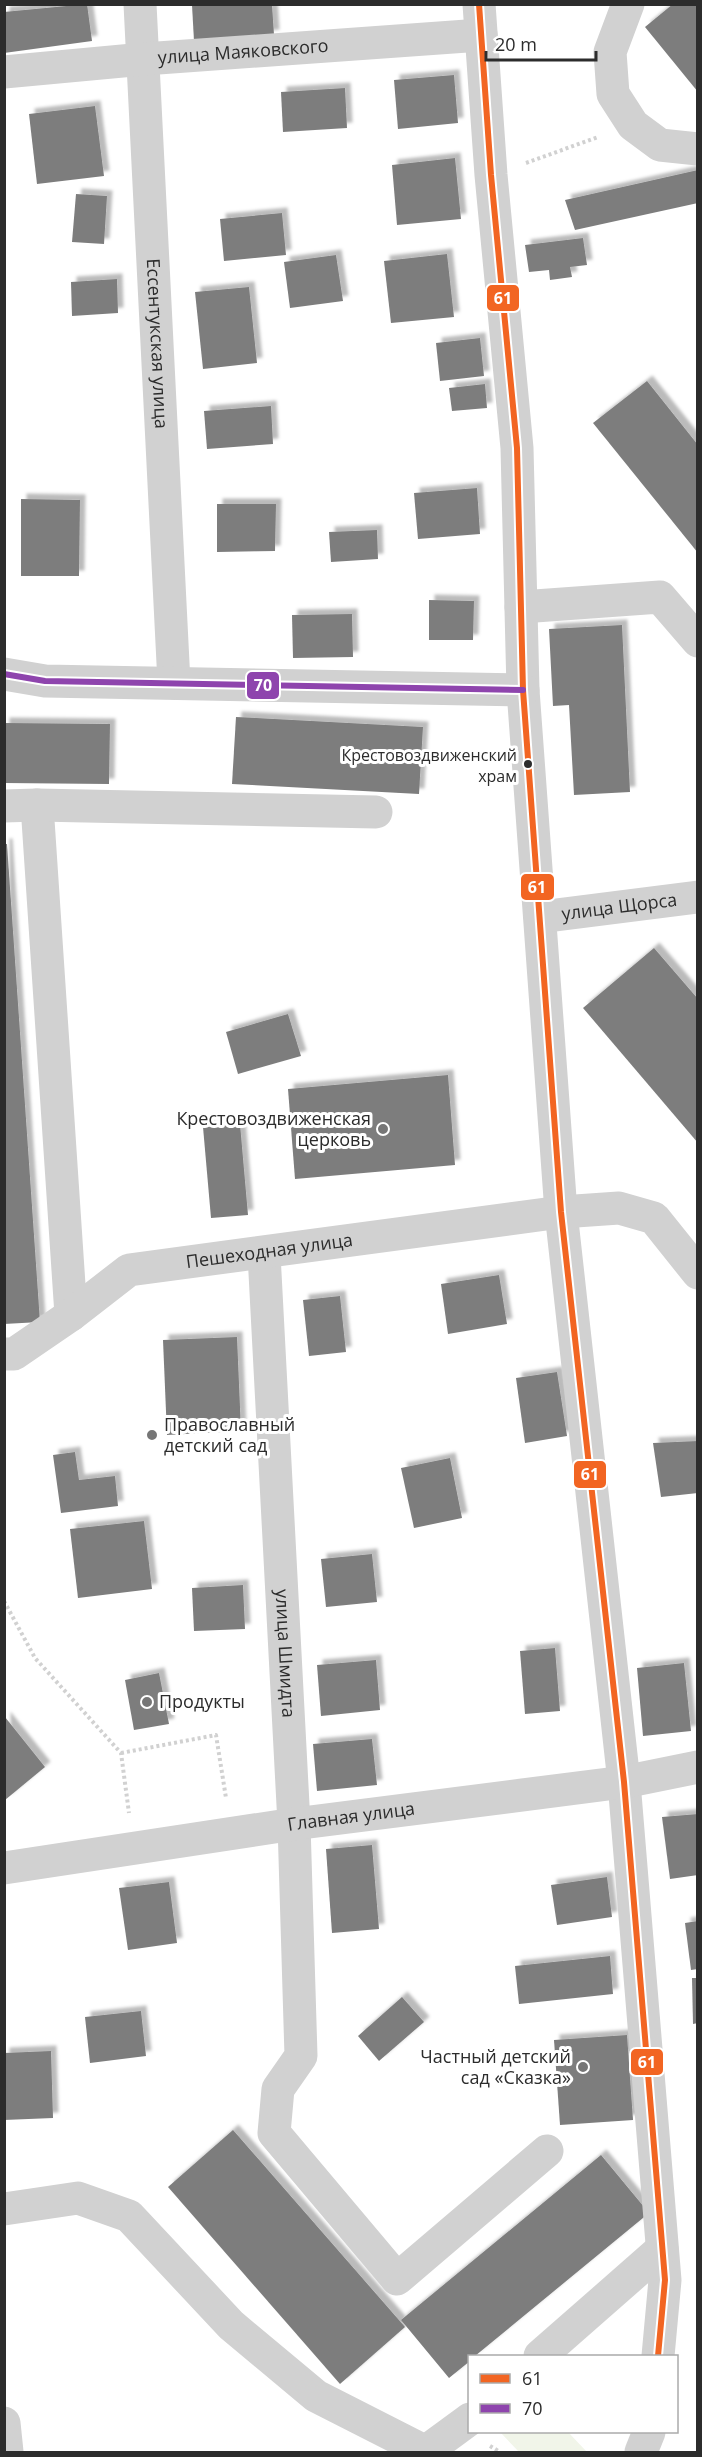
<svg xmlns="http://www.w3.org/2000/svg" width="702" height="2457" viewBox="0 0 702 2457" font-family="'Open Sans',sans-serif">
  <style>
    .green { fill: #f1f5e9 }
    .building { fill: #7d7d7d; filter: url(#shadow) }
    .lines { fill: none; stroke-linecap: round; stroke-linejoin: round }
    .path { stroke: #d1d1d1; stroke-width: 4; stroke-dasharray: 3 3; stroke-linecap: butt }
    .minor { stroke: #d1d1d1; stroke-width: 33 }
    .bus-1-casing { stroke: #fff; stroke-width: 10 }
    .bus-2-casing { stroke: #fff; stroke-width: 10 }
    .bus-1 { stroke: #f26522; stroke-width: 6 }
    .bus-2 { stroke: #8e44ad; stroke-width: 6 }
    .bus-dot { fill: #2c2c2c; stroke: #fff; stroke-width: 2 }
    .poi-dot { fill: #767676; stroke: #fff; stroke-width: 2 }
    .labels { text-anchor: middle; stroke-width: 6; stroke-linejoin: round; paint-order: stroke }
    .bus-label { font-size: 16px; fill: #2c2c2c; stroke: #fff; text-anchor: end }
    .street-label { font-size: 18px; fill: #2c2c2c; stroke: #fff }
    .poi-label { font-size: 18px; fill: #2c2c2c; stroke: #fff; text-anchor: end }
    .line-badge { stroke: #fff; stroke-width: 2 }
    .badge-label { font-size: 16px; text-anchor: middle; font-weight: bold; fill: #fff }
  </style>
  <defs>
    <filter id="shadow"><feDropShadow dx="5.5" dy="-5.5" stdDeviation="1.5" flood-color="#0004"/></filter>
  </defs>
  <rect width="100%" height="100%" fill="#fff"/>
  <path class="green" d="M 500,2432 L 568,2432 L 587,2452 L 519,2452 Z"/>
  <g class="building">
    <path d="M 87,4 L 92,41 L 4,53 L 4,12 Z"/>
    <path d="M 673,4 L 698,4 L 698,92 L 645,27 Z"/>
    <path d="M 192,5 L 272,5 L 274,35 L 194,41 Z"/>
    <path d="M 454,75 L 458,123 L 398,129 L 394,80 Z"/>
    <path d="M 345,88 L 347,128 L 283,132 L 281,92 Z"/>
    <path d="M 95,106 L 104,176 L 37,184 L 29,114 Z"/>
    <path d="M 455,158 L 461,219 L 397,225 L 392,165 Z"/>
    <path d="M 698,170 L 698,203 L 575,230 L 565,200 Z"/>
    <path d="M 76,194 L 107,196 L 104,244 L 72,242 Z"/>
    <path d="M 282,213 L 286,255 L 224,261 L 220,219 Z"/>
    <path d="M 583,238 L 587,265 L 570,267 L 572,277 L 550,280 L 549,270 L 529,272 L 525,245 Z"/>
    <path d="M 447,254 L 454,317 L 391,323 L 384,261 Z"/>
    <path d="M 336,255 L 343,301 L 290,308 L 284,262 Z"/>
    <path d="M 117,279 L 118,313 L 72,316 L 71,282 Z"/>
    <path d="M 249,287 L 257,363 L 203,369 L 195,292 Z"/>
    <path d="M 480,338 L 484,376 L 440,381 L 436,343 Z"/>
    <path d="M 647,381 L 698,445 L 698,553 L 593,423 Z"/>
    <path d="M 485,384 L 487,408 L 452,411 L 449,388 Z"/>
    <path d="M 271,406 L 273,444 L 207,449 L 204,411 Z"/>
    <path d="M 477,488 L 480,534 L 418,539 L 414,493 Z"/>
    <path d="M 21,499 L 80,500 L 79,576 L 21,576 Z"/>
    <path d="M 217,504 L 276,504 L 275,551 L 217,552 Z"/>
    <path d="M 377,530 L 378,559 L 331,562 L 329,532 Z"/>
    <path d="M 429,600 L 474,601 L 473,640 L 429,640 Z"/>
    <path d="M 352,614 L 353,657 L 293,658 L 292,615 Z"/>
    <path d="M 622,625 L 630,792 L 574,795 L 569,705 L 553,706 L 549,629 Z"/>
    <path d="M 236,717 L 423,727 L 419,794 L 232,784 Z"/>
    <path d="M 4,723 L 110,724 L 109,784 L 4,783 Z"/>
    <path d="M 4,844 L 7,844 L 40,1322 L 4,1324 Z"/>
    <path d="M 654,948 L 698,999 L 698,1143 L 583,1008 Z"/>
    <path d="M 288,1014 L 301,1056 L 238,1074 L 226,1032 Z"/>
    <path d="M 448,1075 L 455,1165 L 295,1179 L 288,1089 Z"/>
    <path d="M 240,1124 L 248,1215 L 211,1218 L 203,1127 Z"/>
    <path d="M 499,1275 L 507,1324 L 448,1334 L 441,1284 Z"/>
    <path d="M 340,1296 L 346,1352 L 309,1356 L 303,1300 Z"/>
    <path d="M 237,1337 L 241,1431 L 167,1435 L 163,1340 Z"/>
    <path d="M 557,1372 L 567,1436 L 525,1443 L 516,1378 Z"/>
    <path d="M 698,1441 L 698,1493 L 661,1497 L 653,1443 Z"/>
    <path d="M 75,1452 L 79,1480 L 115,1476 L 118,1506 L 61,1513 L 53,1455 Z"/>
    <path d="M 450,1458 L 462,1518 L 414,1528 L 401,1468 Z"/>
    <path d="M 144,1521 L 152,1589 L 78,1598 L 70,1529 Z"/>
    <path d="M 372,1554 L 377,1602 L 326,1607 L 321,1559 Z"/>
    <path d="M 243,1585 L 245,1629 L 194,1631 L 192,1588 Z"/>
    <path d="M 555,1648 L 560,1711 L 525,1714 L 520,1651 Z"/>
    <path d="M 376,1660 L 380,1710 L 321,1716 L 317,1665 Z"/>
    <path d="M 684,1663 L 691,1731 L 643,1736 L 637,1668 Z"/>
    <path d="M 159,1673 L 169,1724 L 134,1730 L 125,1680 Z"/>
    <path d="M 5,1717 L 45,1767 L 5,1800 Z"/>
    <path d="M 372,1739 L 377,1785 L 317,1791 L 313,1744 Z"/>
    <path d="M 698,1814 L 698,1875 L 670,1879 L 662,1817 Z"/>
    <path d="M 372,1845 L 379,1929 L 332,1933 L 326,1849 Z"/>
    <path d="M 607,1877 L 612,1917 L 557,1925 L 551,1885 Z"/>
    <path d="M 169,1882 L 177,1943 L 128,1950 L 119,1888 Z"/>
    <path d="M 698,1921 L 698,1969 L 691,1970 L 685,1923 Z"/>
    <path d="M 610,1956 L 613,1994 L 519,2004 L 515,1966 Z"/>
    <path d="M 692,1978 L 698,1978 L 698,2023 L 693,2024 Z"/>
    <path d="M 402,1997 L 424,2022 L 379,2061 L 358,2036 Z"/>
    <path d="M 141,2011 L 146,2056 L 90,2063 L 85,2017 Z"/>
    <path d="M 627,2035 L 633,2120 L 560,2125 L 554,2040 Z"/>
    <path d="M 51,2051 L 53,2118 L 4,2120 L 4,2053 Z"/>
    <path d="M 233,2130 L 405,2327 L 340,2384 L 168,2187 Z"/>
    <path d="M 601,2155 L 649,2213 L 475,2356 L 470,2356 L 470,2361 L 449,2378 L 401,2320 Z"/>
  </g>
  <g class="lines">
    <g class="path">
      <path d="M 526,163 L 598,137"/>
      <path d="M 4,1601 L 35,1658 L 121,1753 L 129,1813"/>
      <path d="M 121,1753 L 216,1735 L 226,1798"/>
      <path d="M 490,2446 L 500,2452"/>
    </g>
    <g class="minor">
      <path id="s1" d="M 140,4 L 174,683"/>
      <path d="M 479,4 L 491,175 L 517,448 L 523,690 L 561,1212 L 624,1782 L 665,2280 L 658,2356"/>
      <path d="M 628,4 L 610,52 L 613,94 L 633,125 L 660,145 L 698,149"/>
      <path id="s2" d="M 4,72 L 144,59 L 481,35"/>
      <path d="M 521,607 L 660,597 L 698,641"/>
      <path d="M 4,674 L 45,681 L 523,690"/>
      <path d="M 37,805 L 71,1315"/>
      <path d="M 4,806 L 37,805 L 376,812"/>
      <path id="s3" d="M 540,917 L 698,897"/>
      <path id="s4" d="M 264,1254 L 294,1824 L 301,2056 L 278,2089 L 274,2133 L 397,2279 L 547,2151"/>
      <path id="s5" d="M 4,1354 L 14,1354 L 71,1315 L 129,1270 L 561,1212 L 619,1208 L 654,1218 L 698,1273"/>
      <path id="s6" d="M 4,1868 L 294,1824 L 624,1782 L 698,1767"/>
      <path d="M 4,2209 L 78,2198 L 129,2216 L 231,2325 L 316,2396 L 426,2452"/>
      <path d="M 540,2356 L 662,2249"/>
      <path d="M 4,2423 L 7,2452"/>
      <path d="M 425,2452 L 470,2419"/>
      <path d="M 641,2452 L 649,2432"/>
    </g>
    <g class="bus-1-casing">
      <path id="bus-1" d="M 479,4 L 491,175 L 517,448 L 523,690 L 561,1212 L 624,1782 L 665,2280 L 658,2356"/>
    </g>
    <g class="bus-2-casing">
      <path id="bus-2" d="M 4,674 L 45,681 L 523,690"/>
    </g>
    <use href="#bus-1" class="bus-1"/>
    <use href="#bus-2" class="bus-2"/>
  </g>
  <circle class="bus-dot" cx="528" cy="764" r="5"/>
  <g class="poi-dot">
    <circle cx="383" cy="1129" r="6"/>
    <circle cx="152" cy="1435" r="6"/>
    <circle cx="147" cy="1702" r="6"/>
    <circle cx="583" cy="2067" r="6"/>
  </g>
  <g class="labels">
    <g class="bus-label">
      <text x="517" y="761">Крестовоздвиженский<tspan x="517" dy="21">храм</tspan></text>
    </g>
    <g class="street-label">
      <text dy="6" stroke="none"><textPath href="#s2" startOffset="240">улица Маяковского</textPath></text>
      <text dy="6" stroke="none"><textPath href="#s1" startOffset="340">Ессентукская улица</textPath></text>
      <text dy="6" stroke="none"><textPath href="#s3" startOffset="80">улица Щорса</textPath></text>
      <text dy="6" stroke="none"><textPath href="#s5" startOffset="294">Пешеходная улица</textPath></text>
      <text dy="6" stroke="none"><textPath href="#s4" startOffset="400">улица Шмидта</textPath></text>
      <text dy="6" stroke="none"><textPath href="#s6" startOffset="351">Главная улица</textPath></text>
    </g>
    <g class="poi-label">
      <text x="371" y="1125">Крестовоздвиженская<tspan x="371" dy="21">церковь</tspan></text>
      <text x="164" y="1431" text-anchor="start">Православный<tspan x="164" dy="21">детский сад</tspan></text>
      <text x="159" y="1708" text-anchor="start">Продукты</text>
      <text x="571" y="2063">Частный детский<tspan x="571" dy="21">сад «Сказка»</tspan></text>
    </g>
  </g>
  <g class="line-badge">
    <rect x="486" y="284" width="34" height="28" rx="6" fill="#f26522"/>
    <rect x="246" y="671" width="34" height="29" rx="6" fill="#8e44ad"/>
    <rect x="520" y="873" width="35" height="28" rx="6" fill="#f26522"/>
    <rect x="573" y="1460" width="34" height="29" rx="6" fill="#f26522"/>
    <rect x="630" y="2048" width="34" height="28" rx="6" fill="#f26522"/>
  </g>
  <g class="badge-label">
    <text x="503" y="304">61</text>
    <text x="263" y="691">70</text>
    <text x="537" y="893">61</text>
    <text x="590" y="1480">61</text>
    <text x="647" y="2068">61</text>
  </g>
  <rect width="702" height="2457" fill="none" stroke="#2c2c2c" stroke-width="12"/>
  <rect x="468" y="2355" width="210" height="78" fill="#ffffff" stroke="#ababab" stroke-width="1.5"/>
  <rect x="480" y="2374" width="30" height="9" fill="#f26522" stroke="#ababab" stroke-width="1.5"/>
  <text x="522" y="2385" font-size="18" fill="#2c2c2c">61</text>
  <rect x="480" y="2404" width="30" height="9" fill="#8e44ad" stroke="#ababab" stroke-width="1.5"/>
  <text x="522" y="2415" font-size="18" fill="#2c2c2c">70</text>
  <path d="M486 51v9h110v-9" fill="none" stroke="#2c2c2c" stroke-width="3"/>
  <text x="495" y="51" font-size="18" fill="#2c2c2c" stroke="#ffffff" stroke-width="4.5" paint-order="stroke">20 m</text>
</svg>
